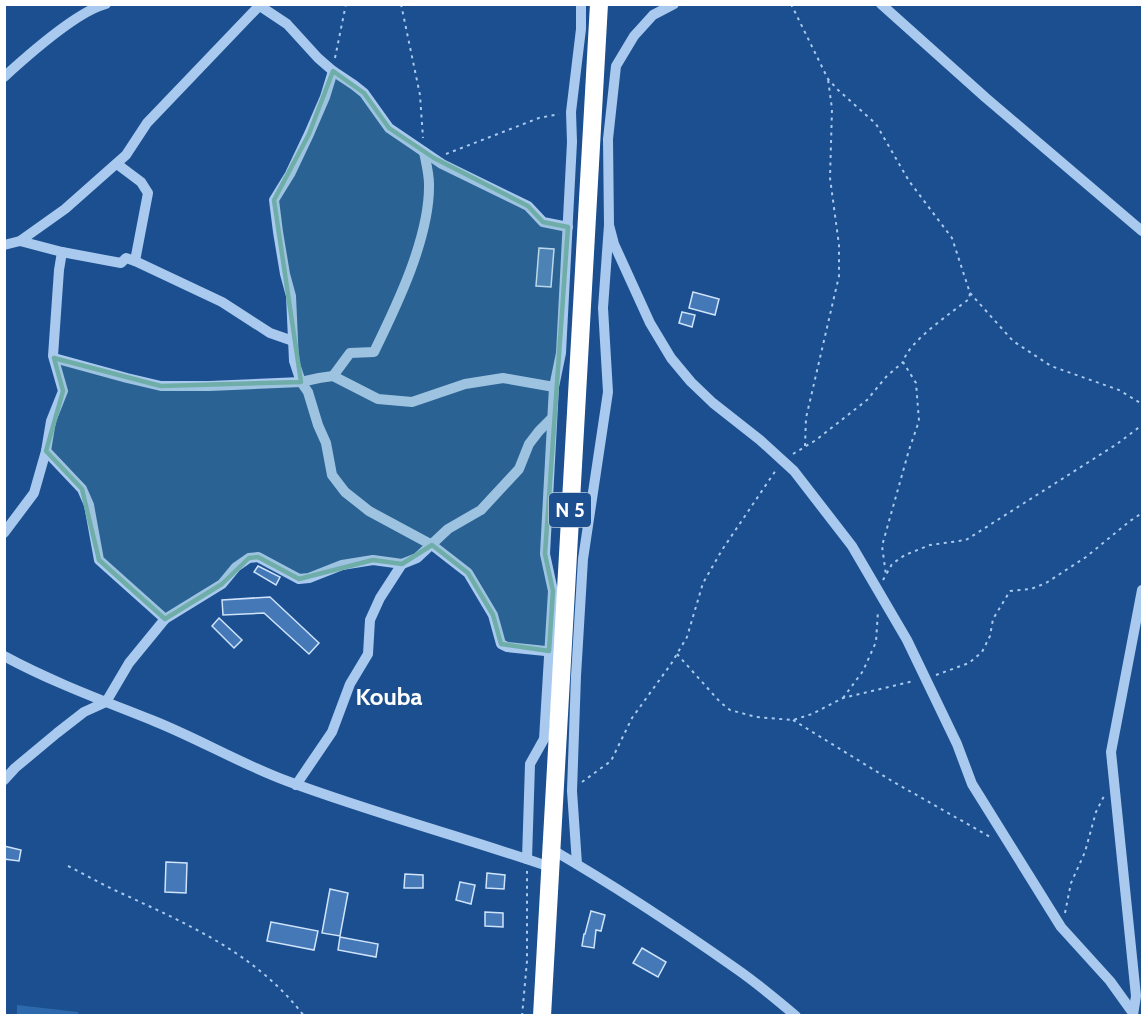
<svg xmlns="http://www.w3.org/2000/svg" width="1147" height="1020" viewBox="0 0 1147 1020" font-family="Cabin,sans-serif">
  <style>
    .green { fill: #2e69ad }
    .building { fill: #4478b7; stroke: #cfe3fa; stroke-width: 1.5 }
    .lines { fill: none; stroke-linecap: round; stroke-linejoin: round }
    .path { stroke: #a9c9ee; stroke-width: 2; stroke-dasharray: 3 4.5; stroke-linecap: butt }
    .minor { stroke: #a9c9ee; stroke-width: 10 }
    .highway { stroke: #fff; stroke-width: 18 }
    .marked { fill: #6fada8; fill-opacity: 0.2; stroke: #6fada8; stroke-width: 4.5; stroke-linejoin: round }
    .labels { text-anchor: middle; stroke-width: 4.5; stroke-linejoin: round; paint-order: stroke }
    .shield { fill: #1b4f8f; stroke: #bbcadd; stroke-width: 1.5 }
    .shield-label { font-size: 20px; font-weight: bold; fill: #fff }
    .quarter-label { font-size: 24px; font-weight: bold; fill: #fff; stroke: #1b4f8f }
  </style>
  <rect width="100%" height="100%" fill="#1b4f8f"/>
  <path class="green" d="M 17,1005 L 78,1012 L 78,1015 L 17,1015 Z"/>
  <g class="building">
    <path d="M 539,248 L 554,249 L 551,287 L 536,286 Z"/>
    <path d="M 693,292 L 719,299 L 715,315 L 689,308 Z"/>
    <path d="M 682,312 L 695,315 L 692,327 L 679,323 Z"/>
    <path d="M 258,566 L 280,577 L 276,585 L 254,572 Z"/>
    <path d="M 270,597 L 319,643 L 309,654 L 264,613 L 223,615 L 222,600 Z"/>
    <path d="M 219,618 L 242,640 L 234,648 L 212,626 Z"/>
    <path d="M 4,846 L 21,850 L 19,861 L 4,859 Z"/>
    <path d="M 166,862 L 187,863 L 186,893 L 165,892 Z"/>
    <path d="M 487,873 L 505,875 L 504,889 L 486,888 Z"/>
    <path d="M 405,874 L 423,875 L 423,888 L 404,888 Z"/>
    <path d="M 460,882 L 475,885 L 471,904 L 456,900 Z"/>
    <path d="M 330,889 L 348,893 L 340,936 L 322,933 Z"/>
    <path d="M 591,911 L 605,915 L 601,931 L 596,930 L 594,948 L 582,946 L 584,934 L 585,934 Z"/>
    <path d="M 485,912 L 503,913 L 503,927 L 485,926 Z"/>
    <path d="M 271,922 L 318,931 L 314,950 L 267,941 Z"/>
    <path d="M 340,937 L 378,944 L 376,957 L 338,950 Z"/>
    <path d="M 642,948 L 666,962 L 658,977 L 633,963 Z"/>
  </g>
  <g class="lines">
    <g class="path">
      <path d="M 401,4 L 420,95 L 423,138"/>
      <path d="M 791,4 L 828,79 L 838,90 L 876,124 L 909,181 L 952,238 L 970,293 L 969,299 C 951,313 908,342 903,362 L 916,383 L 919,421 L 909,450 L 882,546 L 886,575"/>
      <path d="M 335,58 L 346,4"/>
      <path d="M 446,154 L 539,118 L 559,114"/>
      <path d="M 970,293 L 1013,341 L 1051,366 L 1119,390 L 1142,404"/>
      <path d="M 805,446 L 806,418 L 839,276 L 839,245 L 830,178 L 832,109 L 828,79"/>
      <path d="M 793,454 L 816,440 L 867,400 L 886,377 L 903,362"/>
      <path d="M 883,580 L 892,564 L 905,555 L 930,545 L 966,540 L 1117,444 L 1142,425"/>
      <path d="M 677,654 L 720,702 L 730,710 L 756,717 L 793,720 L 812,714 L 843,698 L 914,681"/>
      <path d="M 936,675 L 969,663 L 982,652 L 990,636 L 993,619 L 1010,591 L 1031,589 L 1046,583 L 1086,557 L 1130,521 L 1142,513"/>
      <path d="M 843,698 L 863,671 L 876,642 L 878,611"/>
      <path d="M 793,720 L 892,781 L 992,838"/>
      <path d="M 582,782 L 611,761 L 632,718 L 671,664 L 687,637 L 703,583 L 722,550 L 776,470"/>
      <path d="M 68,866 C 86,875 103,885 121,893 C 189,925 257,954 304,1016"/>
      <path d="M 1065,913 L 1071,883 L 1085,852 L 1096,812 L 1104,796"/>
      <path d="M 522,1016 L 527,961 L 527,871"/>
    </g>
    <g class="minor">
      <path d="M 257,4 L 287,24 L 318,58 L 333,71 L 354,85 L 364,93 L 389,128 L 442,164 L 528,206 L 543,222 L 568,227"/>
      <path d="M 881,4 L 986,98 L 1142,231"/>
      <path d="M 333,71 L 325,97 L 309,134 L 290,174 L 274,200 L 278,232 L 285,274 L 291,296 L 294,361 L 301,382 L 308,392 L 318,425 L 326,443 L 332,475 L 345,492 L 369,511 L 432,545 L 468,573 L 493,615 L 501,644 L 507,647 L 555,652"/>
      <path d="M 4,77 C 27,56 78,11 106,4"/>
      <path d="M 117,164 L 141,182 L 148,193 L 135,261"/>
      <path d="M 609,225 L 614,244 L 650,323 L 671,358 L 691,382 L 713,403 L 760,440 L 794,471 L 852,546 L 907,640 L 957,744 L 972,784 L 1061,927 L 1110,981 L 1133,1013"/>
      <path d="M 20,241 L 65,209 L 126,155 L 147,123 L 259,6"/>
      <path d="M 4,245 L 20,241 L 62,252 L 121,263 L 126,258 L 135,261 L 222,302 L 270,333 L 293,341"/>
      <path d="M 54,358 L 127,378 L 161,386 L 209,386 L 301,382 L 319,378 L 333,376 L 378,399 L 412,402 L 465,384 L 503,378 L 554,387"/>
      <path d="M 333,376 L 350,353 L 374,352 C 397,305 430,237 429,184 C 429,174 426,162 424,152"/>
      <path d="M 46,451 L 82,489 L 89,505 L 99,560 L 165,619"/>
      <path d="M 4,533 L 34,493 L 46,451 L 51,421 L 63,391 L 53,356 L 59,270 L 62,252"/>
      <path d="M 4,656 C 52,682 104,701 154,721 C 199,739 241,764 287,781 C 373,813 463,837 550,867"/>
      <path d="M 4,780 L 15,768 L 57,733 L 84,712 L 106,702 L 129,663 L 165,619 L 222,584 L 236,567 L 249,558 L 258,557 L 299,579 L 309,578 L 342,565 L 373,560 L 402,564"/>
      <path d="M 296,785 L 332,732 L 350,684 L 368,654 L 370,620 L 380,598 L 402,564 L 417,558 L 448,529 L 481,510 L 519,469 L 529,444 L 539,431 L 551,419"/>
      <path d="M 551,849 C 615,886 677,927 738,970 C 758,984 777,1000 796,1016"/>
      <path d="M 527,859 L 530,764 L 544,739 L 553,591 L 545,554 L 554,387 L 561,353 L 572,142 L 571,112 L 581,29 L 581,4"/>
      <path d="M 577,864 L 572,791 L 576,676 L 583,559 L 608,392 L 603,308 L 609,225 L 608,139 L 616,66 L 634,36 L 653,15 L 674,4"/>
      <path d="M 1133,1015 L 1136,996 L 1111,752 L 1142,590"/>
    </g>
    <path class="highway" d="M 542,1016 L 599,4"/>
  </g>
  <path class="marked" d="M 333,71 L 364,93 L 389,128 L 434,158 L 528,206 L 543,222 L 568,227 L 545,554 L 553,591 L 549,651 L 501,644 L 493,615 L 468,573 L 432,545 L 402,564 L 373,560 L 299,579 L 258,557 L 249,558 L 222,584 L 165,619 L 99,560 L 82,489 L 46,451 L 63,391 L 54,358 L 161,386 L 301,382 L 274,200 L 309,134 Z"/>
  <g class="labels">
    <rect class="shield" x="549" y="493" width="42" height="34" rx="4.5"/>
    <g class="shield-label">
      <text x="570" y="517">N 5</text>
    </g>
    <g class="quarter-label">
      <text x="389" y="705">Kouba</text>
    </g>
  </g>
  <rect width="1147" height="1020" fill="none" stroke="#ffffff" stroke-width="12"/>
</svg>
